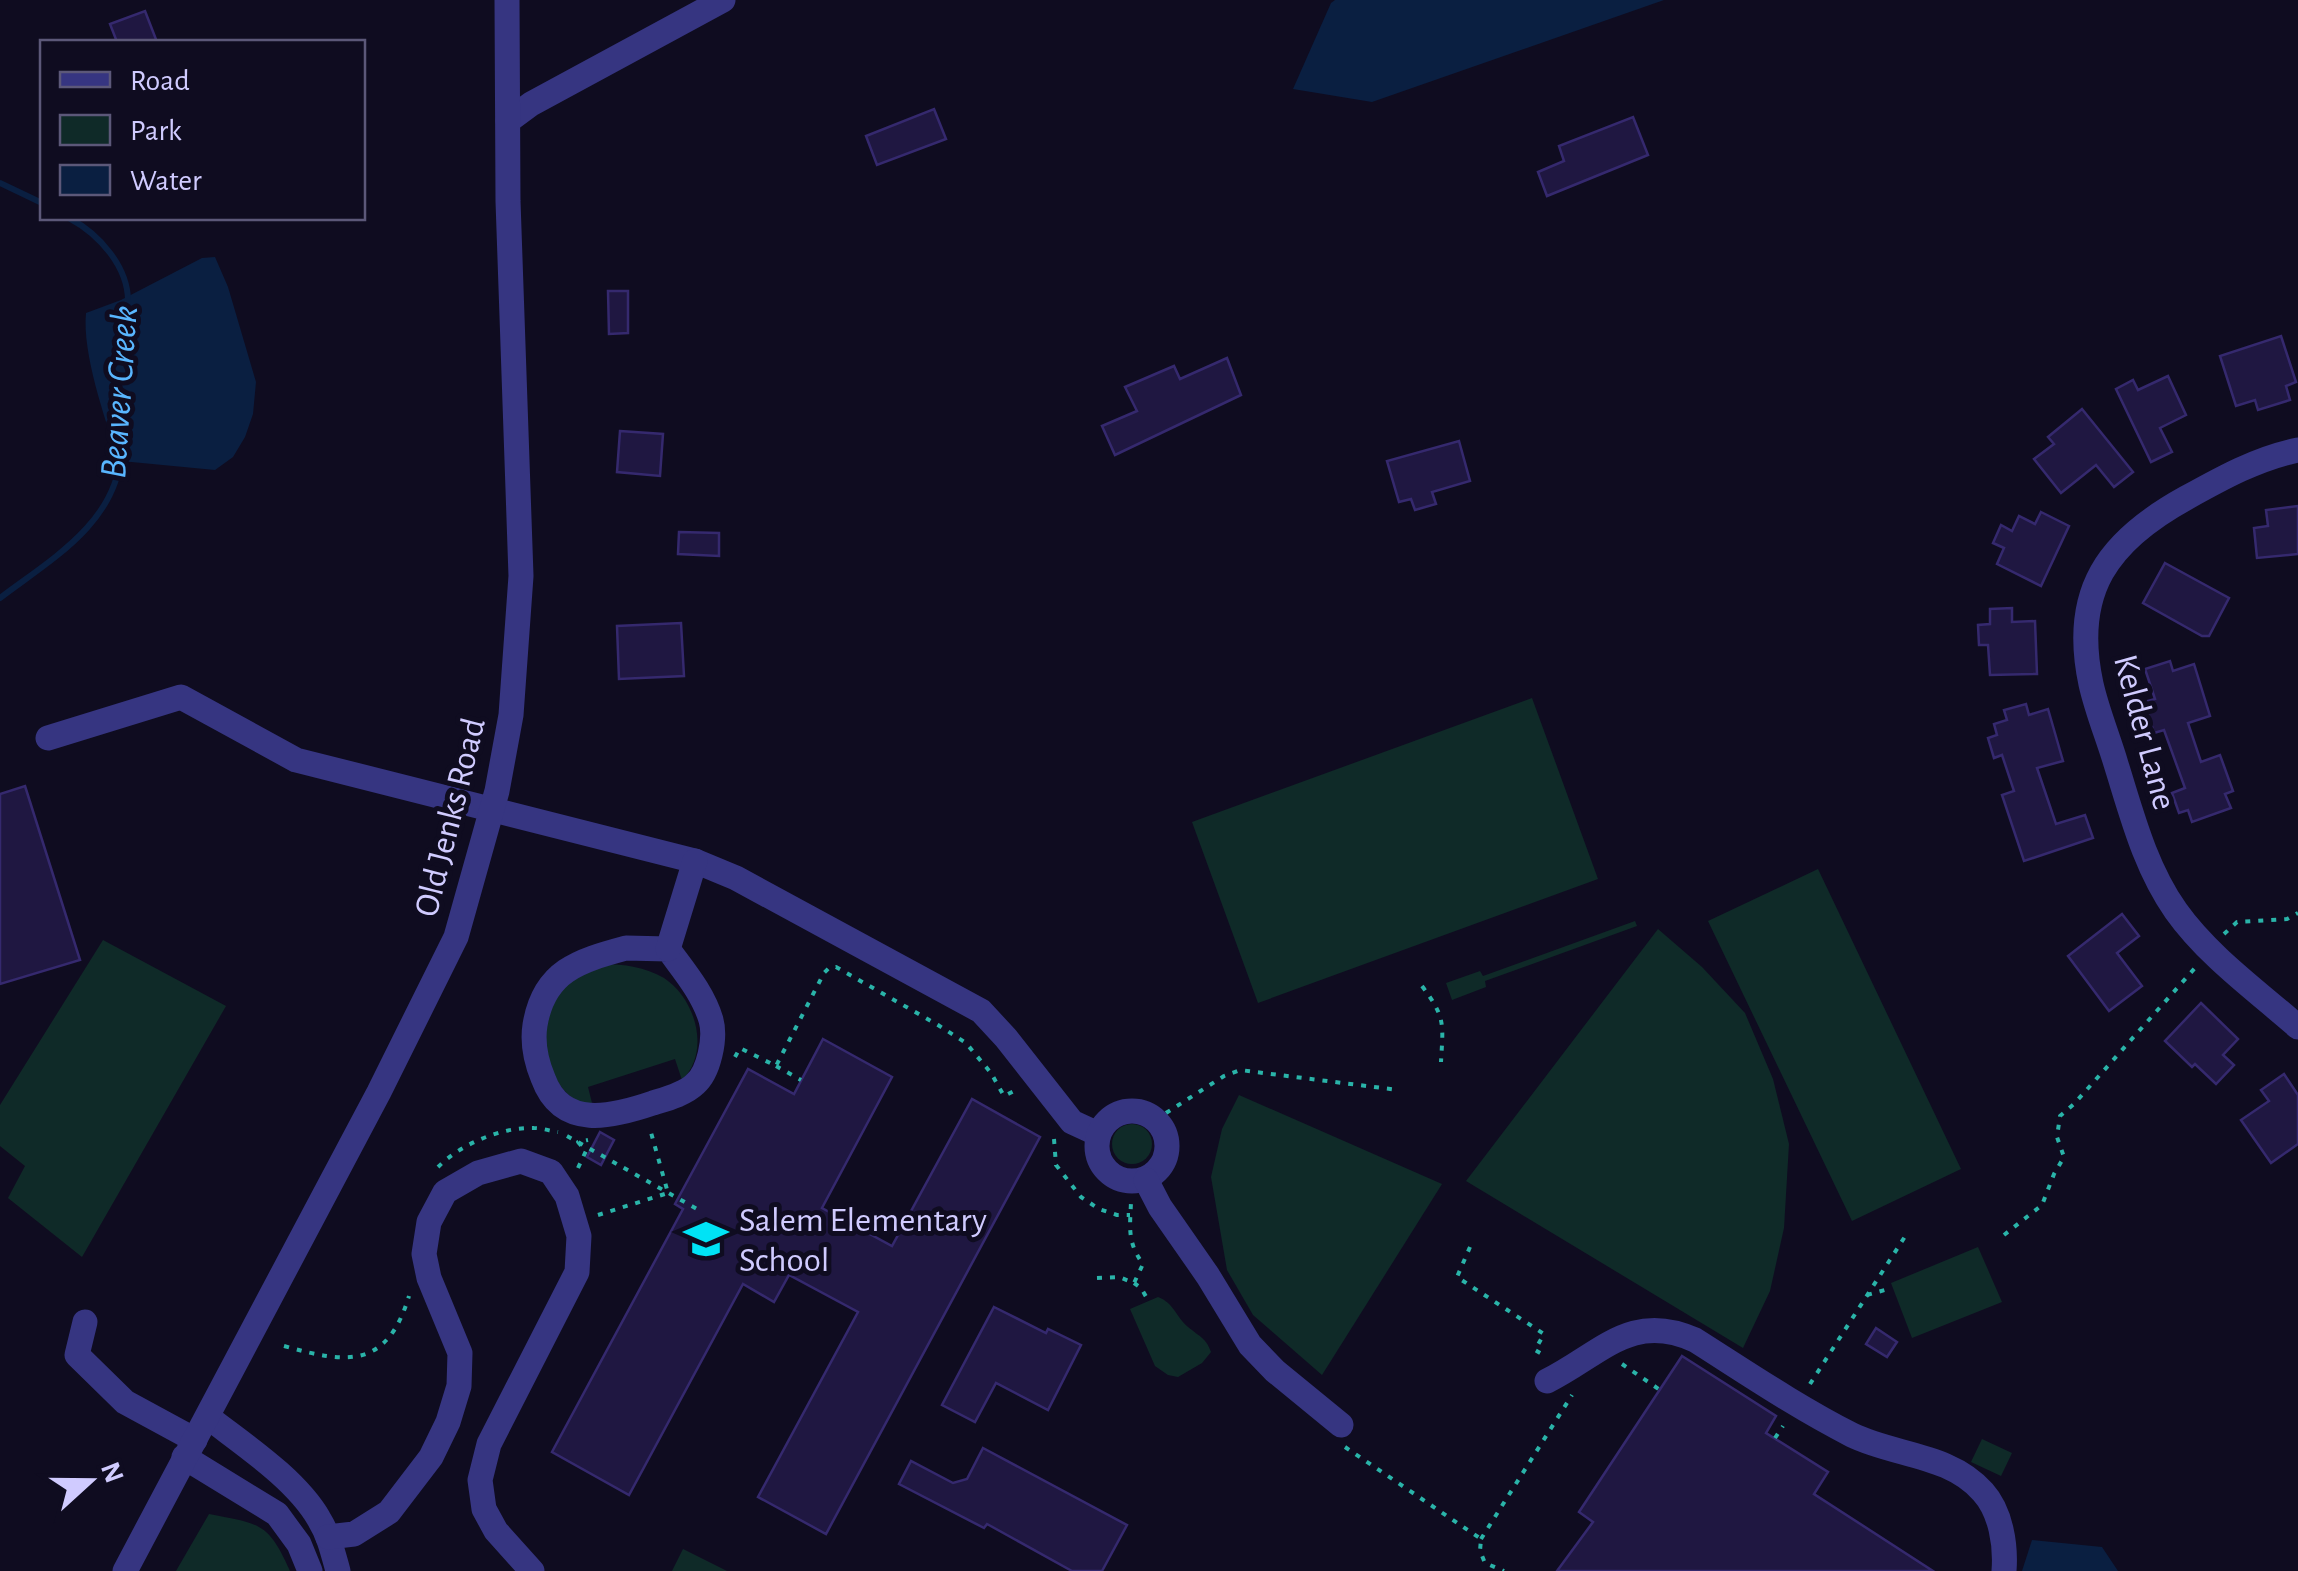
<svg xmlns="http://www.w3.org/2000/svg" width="2298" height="1571" viewBox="0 0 2298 1571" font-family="'Alegreya Sans',sans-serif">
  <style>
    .green { fill: #0f2a28 }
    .water { fill: #0a1f41 }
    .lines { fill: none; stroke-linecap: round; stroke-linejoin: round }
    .stream { stroke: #0a1f41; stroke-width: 6 }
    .building { fill: #1f1741; stroke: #35296e; stroke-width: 2.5 }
    .path { stroke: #2ab4a9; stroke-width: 4; stroke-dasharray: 5 8; stroke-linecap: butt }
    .minor { stroke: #363581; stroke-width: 25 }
    .labels { text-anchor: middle; stroke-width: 10; stroke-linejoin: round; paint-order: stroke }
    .street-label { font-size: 35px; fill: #d0cbff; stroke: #0f0c20 }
    .poi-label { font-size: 35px; fill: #d0cbff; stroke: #0f0c20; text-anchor: start }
    .water-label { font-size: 38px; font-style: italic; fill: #59b6ff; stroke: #0f0c20 }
  </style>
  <rect width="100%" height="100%" fill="#0f0c20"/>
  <g class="green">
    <path d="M 1532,698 L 1598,879 L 1258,1003 L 1192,822 Z"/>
    <path d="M 1818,869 L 1961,1169 L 1852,1221 L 1708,921 Z"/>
    <path d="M 1635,921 L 1637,926 L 1485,981 L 1486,987 L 1452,1000 L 1446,983 L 1480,971 L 1483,976 Z"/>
    <path d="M 1658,929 L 1702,967 L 1745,1013 L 1773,1079 L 1789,1144 L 1784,1228 L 1770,1291 L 1743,1348 L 1466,1181 Z"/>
    <path d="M 103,940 L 226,1006 L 82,1257 L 8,1198 L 25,1166 L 0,1146 L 0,1105 Z"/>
    <path d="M 603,964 C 624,964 645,967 664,978 C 696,999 711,1052 682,1080 L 675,1059 L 588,1087 L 593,1107 C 553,1100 536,1045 550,1010 C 561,985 580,973 603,964 Z"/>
    <path d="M 1239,1095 L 1442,1184 L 1322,1375 L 1253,1315 L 1227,1270 L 1211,1177 L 1222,1129 Z"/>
    <circle cx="1132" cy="1144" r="20"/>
    <path d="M 1978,1247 L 2002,1302 L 1912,1338 L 1891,1283 Z"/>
    <path d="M 1158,1297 C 1174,1303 1176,1317 1188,1327 C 1200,1337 1206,1338 1211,1352 L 1202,1363 L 1178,1377 L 1168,1375 L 1155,1366 L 1130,1309 Z"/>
    <path d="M 1982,1439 L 2012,1453 L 2001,1476 L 1971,1462 Z"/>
    <path d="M 209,1514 C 260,1524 268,1522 290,1571 L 176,1571 Z"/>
    <path d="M 683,1549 L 727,1571 L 672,1571 Z"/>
  </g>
  <g class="water">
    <path d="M 1335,0 L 1664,0 L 1372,102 L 1293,89 L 1331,3 Z"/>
    <path d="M 215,257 L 228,287 L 256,382 L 253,414 L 245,437 L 233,457 L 215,470 L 121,461 L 118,458 C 105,419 82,353 86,313 L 121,300 L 202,258 Z"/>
    <path d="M 2032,1540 L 2102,1547 L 2118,1571 L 2022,1571 Z"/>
  </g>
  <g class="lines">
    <g class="stream">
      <path d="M 0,183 L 42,203"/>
      <path d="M 69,218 C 99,234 129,267 128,303"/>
      <path d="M 0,598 C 50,560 115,524 121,455"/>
    </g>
  </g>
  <g class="building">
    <path d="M 145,11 L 157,42 L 117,42 L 110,24 Z"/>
    <path d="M 934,109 L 946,139 L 877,165 L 866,136 Z"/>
    <path d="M 1633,117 L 1648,155 L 1547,196 L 1538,172 L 1564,161 L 1559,146 Z"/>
    <path d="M 608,291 L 628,291 L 628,333 L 609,334 Z"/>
    <path d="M 2281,336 L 2296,382 L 2286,386 L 2290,400 L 2258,410 L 2255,400 L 2236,406 L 2220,356 Z"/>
    <path d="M 1227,358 L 1241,395 L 1115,455 L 1102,426 L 1137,411 L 1125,387 L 1174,366 L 1180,379 Z"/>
    <path d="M 2168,376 L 2186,415 L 2160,428 L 2172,452 L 2151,462 L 2116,389 L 2133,380 L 2138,390 Z"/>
    <path d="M 2082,409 L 2133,472 L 2114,487 L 2096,465 L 2061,493 L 2034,459 L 2054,444 L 2048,437 Z"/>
    <path d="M 620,431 L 663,434 L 660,476 L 617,472 Z"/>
    <path d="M 1459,441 L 1470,481 L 1432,492 L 1436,504 L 1415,510 L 1411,499 L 1399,502 L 1387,461 Z"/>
    <path d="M 2298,506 L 2298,554 L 2257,558 L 2254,528 L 2268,526 L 2266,510 Z"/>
    <path d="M 2041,512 L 2069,526 L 2041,586 L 1997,564 L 2004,548 L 1993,543 L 2001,525 L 2012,531 L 2019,516 L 2035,524 Z"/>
    <path d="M 679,532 L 719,533 L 719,556 L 678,554 Z"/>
    <path d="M 2165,563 L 2229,598 L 2209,636 L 2202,636 L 2143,603 Z"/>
    <path d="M 2012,608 L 2012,622 L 2035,621 L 2037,674 L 1990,675 L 1988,645 L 1979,645 L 1978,625 L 1990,624 L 1990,609 Z"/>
    <path d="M 681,623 L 684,676 L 619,679 L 617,626 Z"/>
    <path d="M 2170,661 L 2173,671 L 2194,664 L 2210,716 L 2188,723 L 2201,762 L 2220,755 L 2233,791 L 2225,794 L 2231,808 L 2192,822 L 2188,810 L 2179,813 L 2172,793 L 2185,788 L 2164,730 L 2154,733 L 2144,702 L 2155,699 L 2145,669 Z"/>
    <path d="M 2026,704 L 2029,715 L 2048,709 L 2063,761 L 2037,768 L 2056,824 L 2085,815 L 2093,838 L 2024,861 L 2002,795 L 2014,791 L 2002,755 L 1994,758 L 1988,738 L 1997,735 L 1994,724 L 2007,720 L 2004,710 Z"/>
    <path d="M 25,786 L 80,960 L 0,984 L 0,794 Z"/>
    <path d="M 2122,914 L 2139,936 L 2117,953 L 2142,986 L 2109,1011 L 2068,956 Z"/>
    <path d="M 2201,1003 L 2238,1039 L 2223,1055 L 2234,1065 L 2216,1084 L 2195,1064 L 2192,1067 L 2165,1041 Z"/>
    <path d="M 823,1039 L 892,1077 L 822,1208 L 892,1246 L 972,1099 L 1040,1137 L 826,1534 L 758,1497 L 858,1312 L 789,1275 L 774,1302 L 743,1284 L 629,1495 L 552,1452 L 683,1209 L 675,1204 L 748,1069 L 794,1094 Z"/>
    <path d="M 2284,1074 L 2298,1095 L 2298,1144 L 2271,1163 L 2241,1120 L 2269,1101 L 2261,1090 Z"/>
    <path d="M 600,1132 L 614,1140 L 601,1165 L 587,1157 Z"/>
    <path d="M 994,1307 L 1046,1333 L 1048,1329 L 1081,1345 L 1048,1410 L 996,1383 L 975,1422 L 942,1405 Z"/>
    <path d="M 1876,1328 L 1897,1342 L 1887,1357 L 1866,1344 Z"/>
    <path d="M 1682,1356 L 1776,1416 L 1766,1433 L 1828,1472 L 1814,1494 L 1933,1571 L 1557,1571 L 1593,1522 L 1579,1512 Z"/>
    <path d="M 983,1448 L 1127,1525 L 1102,1571 L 1072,1571 L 987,1524 L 984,1528 L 899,1484 L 911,1461 L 953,1483 L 967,1479 Z"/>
  </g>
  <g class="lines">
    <g class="path">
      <path d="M 2224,934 L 2237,922 L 2287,919 L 2298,913"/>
      <path d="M 1422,986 C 1446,1018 1443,1024 1441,1062"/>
      <path d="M 735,1057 L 740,1048 L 776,1066 L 824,973 L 829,968 L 836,967 L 938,1025 L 966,1043 L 991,1073 L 1004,1096 L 1018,1089"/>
      <path d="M 776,1066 L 801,1080"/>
      <path d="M 1155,1120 L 1224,1076 L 1240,1070 L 1398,1090"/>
      <path d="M 567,1136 L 697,1209"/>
      <path d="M 1054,1139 L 1056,1165 L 1081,1197 L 1099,1209 L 1117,1215 L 1130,1215"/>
      <path d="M 438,1167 C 461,1144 501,1127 534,1128 C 542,1128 550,1131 558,1132"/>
      <path d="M 578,1168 L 586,1151 L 578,1142 L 588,1140"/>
      <path d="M 598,1215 L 668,1193 L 650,1129"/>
      <path d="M 2004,1235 L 2042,1205 L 2054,1174 L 2064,1157 L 2057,1137 L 2060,1116 L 2074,1104 L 2195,968"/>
      <path d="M 1470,1247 L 1457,1277 L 1544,1334 L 1535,1350 L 1544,1355"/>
      <path d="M 1097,1278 L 1119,1277 L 1134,1283 L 1143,1264 C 1127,1242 1130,1228 1131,1202"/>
      <path d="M 1134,1283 L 1141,1288 L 1148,1300"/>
      <path d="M 1867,1295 L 1892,1288"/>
      <path d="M 284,1346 C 347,1364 387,1369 409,1296"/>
      <path d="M 1622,1364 L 1660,1390"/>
      <path d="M 1810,1384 L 1906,1235"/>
      <path d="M 1775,1438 L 1783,1426"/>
      <path d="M 1345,1447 L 1481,1539 L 1480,1551 L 1485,1563 L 1504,1571"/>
      <path d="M 1481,1539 L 1572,1395"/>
    </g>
    <g class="minor">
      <path d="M 508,121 L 531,104 L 723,0"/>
      <path d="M 2298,450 C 2258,458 2222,478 2186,498 C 2108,541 2071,591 2091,684 C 2097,711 2108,737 2116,764 C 2132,815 2145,867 2176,911 C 2208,956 2257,991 2298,1027"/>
      <path d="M 48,738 L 181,697 L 296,760 L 695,861 L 736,878 L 981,1011 L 1006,1038 L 1072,1122 L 1098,1134"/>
      <path d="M 626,948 L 668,949 C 684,971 703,993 711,1020 C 716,1038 709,1072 695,1084 C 685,1094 666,1099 653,1103 C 612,1117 562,1130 543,1078 C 536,1061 532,1044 535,1025 C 544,971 578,961 626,948 Z"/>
      <path d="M 668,949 L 695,861"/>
      <circle cx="1132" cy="1146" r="35"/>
      <path d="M 1146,1180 L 1160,1207 L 1208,1276 L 1250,1345 L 1275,1371 L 1341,1425"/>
      <path d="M 85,1322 L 77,1355 L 125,1402 L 195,1440"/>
      <path d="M 1547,1381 C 1601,1354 1631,1311 1695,1340 C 1747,1373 1797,1407 1852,1435 C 1895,1456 1950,1454 1983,1492 C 2001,1512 2006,1545 2004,1571"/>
      <path d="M 208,1417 C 244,1445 296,1479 319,1519 C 329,1535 333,1553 338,1571"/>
      <path d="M 184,1457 L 277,1514 L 299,1544 L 310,1571"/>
      <path d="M 328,1537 L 354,1534 L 389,1512 L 431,1457 L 448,1422 L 459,1386 L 460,1353 L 429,1278 L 424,1254 L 429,1222 L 445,1192 L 478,1173 L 521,1161 L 551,1172 L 567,1196 L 579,1236 L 577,1272 L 489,1444 L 480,1480 L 484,1509 L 496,1531 L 532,1571"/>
      <path d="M 125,1571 L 379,1092 L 456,937 L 497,791 L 511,715 L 521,576 L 508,201 L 507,0"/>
    </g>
  </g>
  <defs>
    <g id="school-bare" transform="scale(3.45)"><path d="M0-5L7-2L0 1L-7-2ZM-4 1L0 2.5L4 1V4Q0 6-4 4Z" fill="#00e3f6" stroke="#0f0c20" stroke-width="2.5" paint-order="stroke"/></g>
  </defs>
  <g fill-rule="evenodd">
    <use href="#school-bare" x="706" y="1239"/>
  </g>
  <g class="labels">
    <g class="street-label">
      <text transform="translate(2146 732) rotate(75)" y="12">Kelder Lane</text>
      <text transform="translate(449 817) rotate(-76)" y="12">Old Jenks Road</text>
    </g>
    <g class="poi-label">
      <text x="739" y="1231">Salem Elementary<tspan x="739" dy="40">School</tspan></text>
    </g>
    <g class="water-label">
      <text transform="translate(118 392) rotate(-86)" y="13">Beaver Creek</text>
    </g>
  </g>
  <rect x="40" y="40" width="325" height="180" fill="#0f0c20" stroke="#5c5879" stroke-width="2.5"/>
  <rect x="60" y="72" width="50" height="15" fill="#363581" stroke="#5c5879" stroke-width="2.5"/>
  <text x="130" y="90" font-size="30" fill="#d0cbff">Road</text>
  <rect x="60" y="115" width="50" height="30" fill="#0f2a28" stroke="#5c5879" stroke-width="2.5"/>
  <text x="130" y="140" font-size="30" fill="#d0cbff">Park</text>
  <rect x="60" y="165" width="50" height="30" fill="#0a1f41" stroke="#5c5879" stroke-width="2.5"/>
  <text x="130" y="190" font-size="30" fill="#d0cbff">Water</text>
  <g transform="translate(90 1481) rotate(69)" stroke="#0f0c20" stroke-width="8" paint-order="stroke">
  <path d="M0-8L18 38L0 25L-18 38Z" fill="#d0cbff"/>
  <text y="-15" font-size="28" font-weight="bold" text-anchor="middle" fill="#d0cbff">N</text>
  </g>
</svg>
